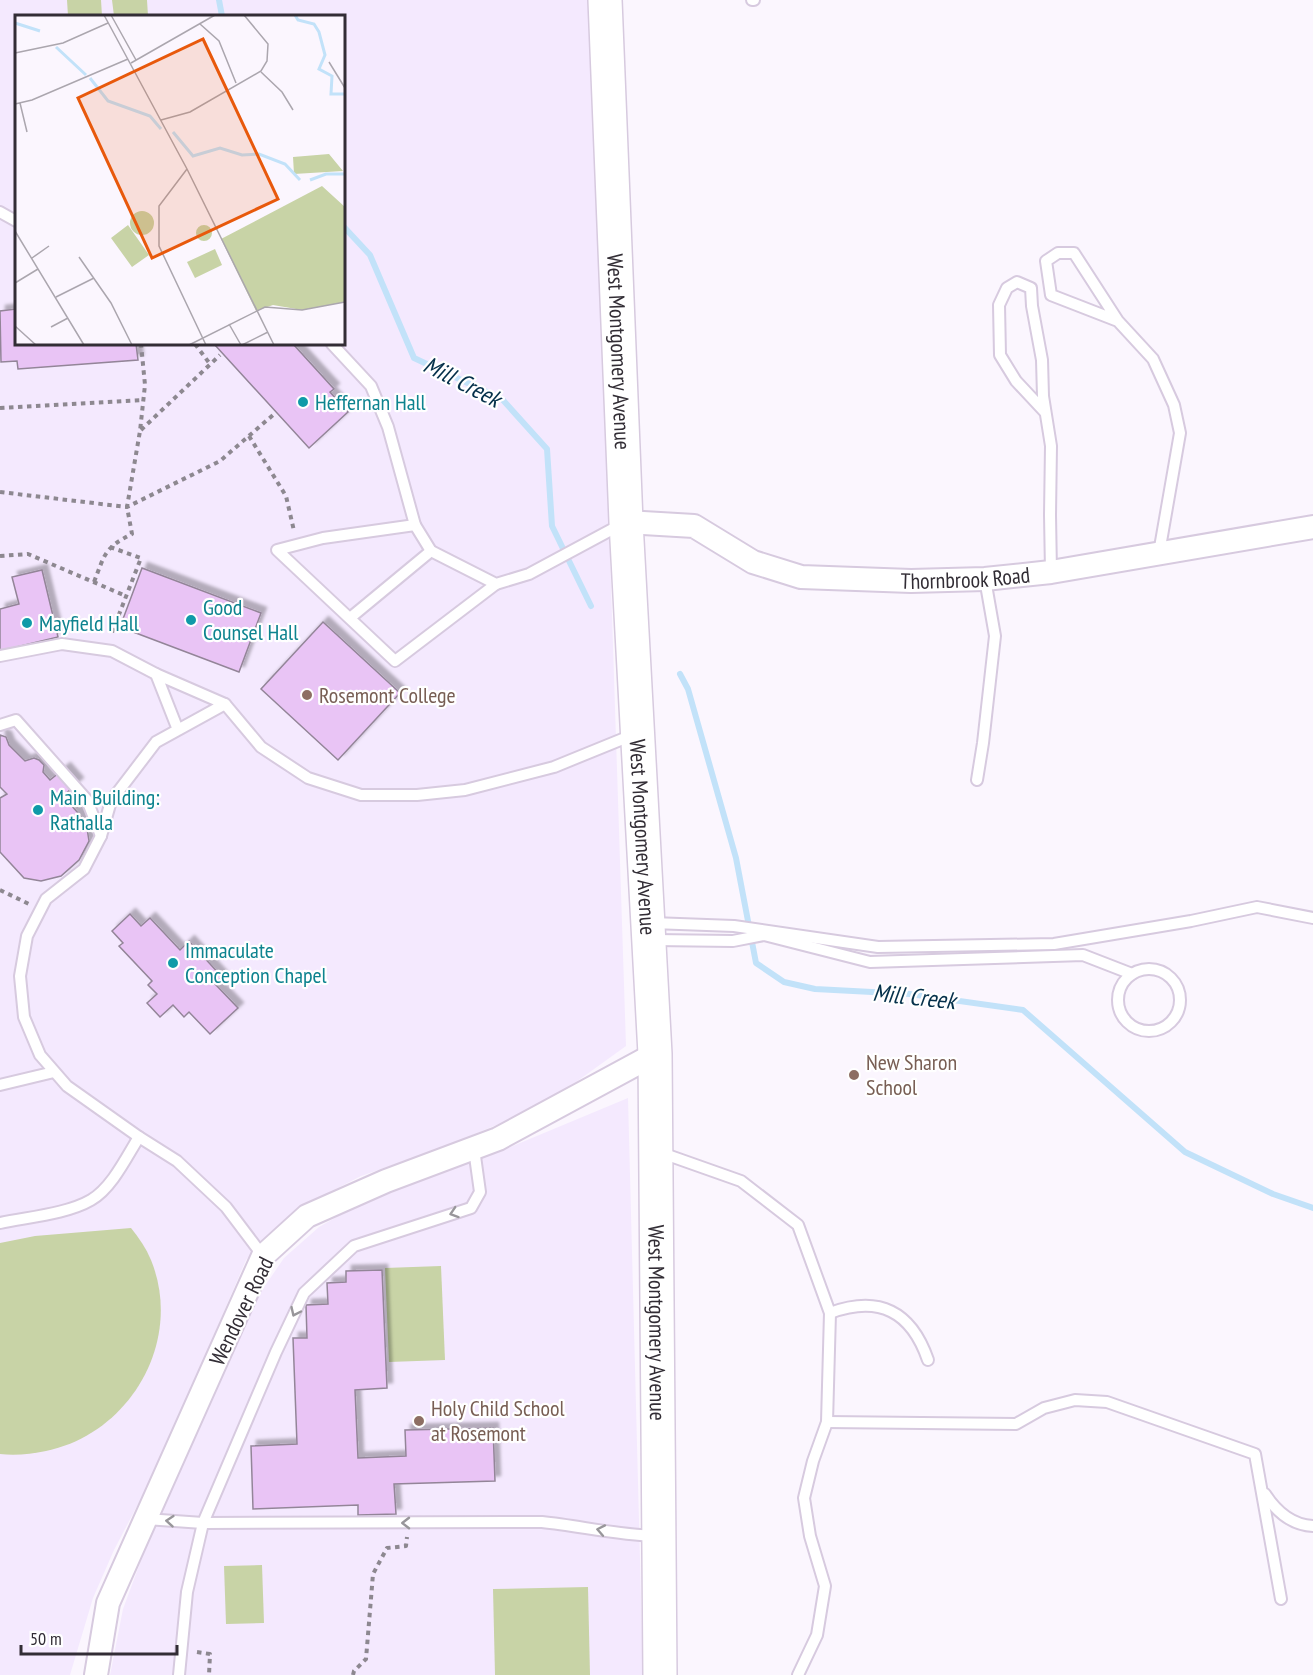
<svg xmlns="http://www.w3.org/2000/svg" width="1313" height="1675" viewBox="0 0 1313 1675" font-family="'PT Sans Narrow',sans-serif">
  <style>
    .education { fill: #f4e9fe; fill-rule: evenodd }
    .green { fill: #c8d3a6 }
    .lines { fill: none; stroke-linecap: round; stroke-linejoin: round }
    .stream { stroke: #c2e2f9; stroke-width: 6 }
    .building { fill: #e9c4f5; stroke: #938598; stroke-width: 1.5; filter: url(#shadow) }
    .service-casing { stroke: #d7cadf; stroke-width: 14 }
    .minor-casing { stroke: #d7cadf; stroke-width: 26 }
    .primary-casing { stroke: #d7cadf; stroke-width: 36 }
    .path { stroke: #8d8890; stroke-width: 4; stroke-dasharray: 4.5 4.5; stroke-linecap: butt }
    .service { stroke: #fff; stroke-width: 10 }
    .minor { stroke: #fff; stroke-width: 22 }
    .primary { stroke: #fff; stroke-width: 33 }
    .oneway { stroke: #98969a }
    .culture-dot { fill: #0f9aa8; stroke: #fff; stroke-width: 2 }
    .education-dot { fill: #8d6e63; stroke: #fff; stroke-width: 2 }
    .labels { text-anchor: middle; stroke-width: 4.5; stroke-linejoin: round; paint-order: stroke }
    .street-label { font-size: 22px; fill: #322d35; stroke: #fff }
    .culture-label { font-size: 22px; fill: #0d838f; stroke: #fff; text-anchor: start }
    .education-label { font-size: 22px; fill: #785e54; stroke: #fff; text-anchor: start }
    .water-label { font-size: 24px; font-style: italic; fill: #06314b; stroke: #fff }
    .inset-river { fill: none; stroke: #c2e2f9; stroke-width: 3 }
    .inset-road { fill: none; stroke: #aba6ae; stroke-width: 1.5 }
    .view { fill: #e8590c; fill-opacity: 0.15; stroke: #e8590c; stroke-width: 3 }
    .inset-edge { fill: none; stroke: #322d35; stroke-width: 3 }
  </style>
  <defs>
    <filter id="shadow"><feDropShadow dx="5.5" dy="-5.5" stdDeviation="1.5" flood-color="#0004"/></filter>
  </defs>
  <rect width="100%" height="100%" fill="#fbf6fe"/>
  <g class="education">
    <path d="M 0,0 L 592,0 L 626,1046 L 576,1082 L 513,1118 L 439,1149 L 361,1176 L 309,1203 L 268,1235 L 246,1260 L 158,1466 L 114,1550 L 93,1598 L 70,1675 L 0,1675 ZM 16,16 L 344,16 L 344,344 L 16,344 Z"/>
    <path d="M 628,1098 L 643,1675 L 110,1675 L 123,1609 L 147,1544 L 256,1299 L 284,1258 L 319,1227 L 361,1203 L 496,1153 Z"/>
  </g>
  <g class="green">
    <path d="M 67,0 L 101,0 L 102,16 L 68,16 Z"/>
    <path d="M 112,0 L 147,0 L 148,16 L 114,16 Z"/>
    <path d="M 131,1228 C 139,1238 146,1248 151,1260 C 184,1341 130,1434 46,1451 C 31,1454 15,1456 0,1454 L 0,1243 L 35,1236 Z"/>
    <path d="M 441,1266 L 445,1360 L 389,1362 L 385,1268 Z"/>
    <path d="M 262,1565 L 264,1623 L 226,1624 L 224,1566 Z"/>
    <path d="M 588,1587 L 590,1675 L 495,1675 L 493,1589 Z"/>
  </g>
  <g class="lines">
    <g class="stream">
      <path d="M 219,0 L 222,16"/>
      <path d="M 344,227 L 370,255 L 414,358 L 502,399 L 547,449 L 552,526 L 591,606"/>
      <path d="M 680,674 L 688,689 L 736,858 L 756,963 L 784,982 L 815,989 L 910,994 L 1023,1010 L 1185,1152 L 1273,1194 L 1313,1208"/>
    </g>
  </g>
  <g class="building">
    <path d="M 16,309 L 16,344 L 136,344 L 138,360 L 18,369 L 17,361 L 1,362 L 0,311 Z"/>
    <path d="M 214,344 L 293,344 L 334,389 L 330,392 L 348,412 L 309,448 Z"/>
    <path d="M 142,568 L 261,613 L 239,672 L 120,627 Z"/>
    <path d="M 42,570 L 58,637 L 0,651 L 0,609 L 19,604 L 12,577 Z"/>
    <path d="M 323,622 L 400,693 L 338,760 L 261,689 Z"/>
    <path d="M 0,735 L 6,737 L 9,745 L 25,761 L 34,758 L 39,760 L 44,765 L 43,772 L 50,780 L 65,768 L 78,783 L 63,796 L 86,822 L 89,841 L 79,860 L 61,876 L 41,881 L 24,878 L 0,852 L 0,798 L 7,794 L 0,787 Z"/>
    <path d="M 130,914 L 141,926 L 150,918 L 180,950 L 189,941 L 222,977 L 215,984 L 238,1008 L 210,1034 L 189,1012 L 184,1017 L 173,1005 L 160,1017 L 147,1003 L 157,994 L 148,985 L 152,981 L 119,946 L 123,943 L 112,931 Z"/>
    <path d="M 382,1270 L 387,1388 L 355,1390 L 358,1458 L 406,1456 L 405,1430 L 493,1428 L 495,1481 L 394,1484 L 396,1514 L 358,1515 L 358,1505 L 253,1509 L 251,1446 L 297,1444 L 293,1338 L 307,1338 L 306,1305 L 328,1304 L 327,1283 L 346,1282 L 346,1271 Z"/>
  </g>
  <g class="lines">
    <g class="service-casing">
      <g id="service">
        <path d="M 752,0 L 754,0"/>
        <path d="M 0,212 L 16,221"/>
        <path d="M 1118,321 L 1051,295 L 1046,261 L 1058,253 L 1074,253 L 1118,321 L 1153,359 L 1174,405 L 1180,433 L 1159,553"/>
        <path d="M 332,344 L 371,386 L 388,427 L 415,525 L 431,551 L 496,584 L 529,574 L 622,524"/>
        <path d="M 1045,412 L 1016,381 L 1000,355 L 999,305 L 1007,288 L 1017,282 L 1031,288 L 1032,306 L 1042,360 L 1043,396 L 1051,446 L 1050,515 L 1051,572"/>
        <path d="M 415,525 L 323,538 L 277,550 L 395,661 L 496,584"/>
        <path d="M 350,618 L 431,551"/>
        <path d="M 0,656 L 62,644 L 112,651 L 156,674"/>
        <path d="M 225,704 L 261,747 L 308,778 L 361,795 L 417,795 L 465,790 L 554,767 L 635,734"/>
        <path d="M 0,725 L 16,720 L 87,800 L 101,836"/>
        <path d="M 977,780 L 983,743 L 995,636 L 985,579"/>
        <path d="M 652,923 L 734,926 L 878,947 L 1054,944 L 1191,921 L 1257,907 L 1313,918"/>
        <path d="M 654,940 L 733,941 L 764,935 L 870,962 L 1083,955 L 1132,974"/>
        <circle cx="1149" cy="1000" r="31"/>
        <path d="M 0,1085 L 54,1072"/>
        <path d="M 139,1137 L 67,1086 L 40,1055 L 24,1017 L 20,976 L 27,936 L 46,899 L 84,869 L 101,836 L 111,801 L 156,742 L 225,704 L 156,674 L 178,730"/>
        <path d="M 659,1152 L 741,1181 L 798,1225 L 830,1313 L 827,1422 L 813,1461 L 804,1498 L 810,1536 L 825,1586 L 817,1635 L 798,1675"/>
        <path d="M 0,1223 C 28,1217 67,1214 91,1200 C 112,1188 127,1156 139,1137 L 177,1161 L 226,1207 L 263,1256"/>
        <path d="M 830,1313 C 879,1295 911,1311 928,1360"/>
        <path d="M 827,1422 L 1016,1424 L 1044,1408 L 1075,1400 L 1107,1402 L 1255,1454 L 1281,1599"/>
        <path d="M 1265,1494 C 1276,1511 1292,1525 1313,1526"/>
        <path d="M 146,1519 L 203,1523 L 542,1522 C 580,1526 618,1535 656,1536"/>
        <path d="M 179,1675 L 187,1592 L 203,1523 L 276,1352 L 304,1293 L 354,1246 L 471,1208 L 480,1192 L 474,1149"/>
      </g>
    </g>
    <g class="minor-casing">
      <g id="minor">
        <path id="s1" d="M 626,522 L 694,526 L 753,562 L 801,577 L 911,581 L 985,579 L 1051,572 L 1313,527"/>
        <path d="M 96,1675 L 108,1603 L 263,1256 L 307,1216 L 386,1181 L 498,1139 L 655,1054"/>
      </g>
    </g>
    <g class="primary-casing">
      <g id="primary">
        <path id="s2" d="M 605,0 L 626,522 L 655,1054 L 660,1675"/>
      </g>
    </g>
    <g class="path">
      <path d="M 195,344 L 210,364"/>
      <path d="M 0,408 L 143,400"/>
      <path d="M 141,430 L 220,355"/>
      <path d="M 249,436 L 286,496 L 294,531"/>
      <path d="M 0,492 L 127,507 L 220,461 L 273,415"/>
      <path d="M 110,547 L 141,558 L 111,635"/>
      <path d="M 0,556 L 28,554 L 126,596"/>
      <path d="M 94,582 C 105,554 104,548 132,534 L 127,507 L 140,431 L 145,385 L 141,344"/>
      <path d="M 0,890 L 29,904"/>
      <path d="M 197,1652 L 210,1654 L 209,1675"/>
      <path d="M 353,1675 L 354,1671 L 366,1659 L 373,1574 L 387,1548 L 406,1546 L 407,1537"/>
    </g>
    <use href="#service" class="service"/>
    <use href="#minor" class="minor"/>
    <use href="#primary" class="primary"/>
  </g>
  <defs><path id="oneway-chevron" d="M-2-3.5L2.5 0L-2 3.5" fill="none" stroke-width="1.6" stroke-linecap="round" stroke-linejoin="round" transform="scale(1.5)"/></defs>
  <g class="oneway">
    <use href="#oneway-chevron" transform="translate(454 1213) rotate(162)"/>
    <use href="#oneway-chevron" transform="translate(295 1312) rotate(115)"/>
    <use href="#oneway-chevron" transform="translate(170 1521) rotate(-175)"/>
    <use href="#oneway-chevron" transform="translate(406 1523) rotate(180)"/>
    <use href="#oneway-chevron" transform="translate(601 1530) rotate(-169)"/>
  </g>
  <g class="culture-dot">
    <circle cx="303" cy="402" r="6"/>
    <circle cx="191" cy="620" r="6"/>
    <circle cx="27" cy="623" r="6"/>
    <circle cx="38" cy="810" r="6"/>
    <circle cx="173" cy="963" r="6"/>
  </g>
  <g class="education-dot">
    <circle cx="307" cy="695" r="6"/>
    <circle cx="854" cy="1075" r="6"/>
    <circle cx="419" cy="1421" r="6"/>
  </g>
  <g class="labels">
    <g class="street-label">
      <text dy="8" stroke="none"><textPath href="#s2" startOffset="352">West Montgomery Avenue</textPath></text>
      <text dy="8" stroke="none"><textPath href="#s1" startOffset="352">Thornbrook Road</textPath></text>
      <text dy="8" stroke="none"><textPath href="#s2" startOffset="838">West Montgomery Avenue</textPath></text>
      <text transform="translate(241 1311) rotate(-64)" y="8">Wendover Road</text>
      <text dy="8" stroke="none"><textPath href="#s2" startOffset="1324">West Montgomery Avenue</textPath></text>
    </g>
    <g class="culture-label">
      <text x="315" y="410">Heffernan Hall</text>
      <text x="203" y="615">Good<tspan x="203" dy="25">Counsel Hall</tspan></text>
      <text x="39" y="631">Mayfield Hall</text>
      <text x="50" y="805">Main Building:<tspan x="50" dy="25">Rathalla</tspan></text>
      <text x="185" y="958">Immaculate<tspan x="185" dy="25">Conception Chapel</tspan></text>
    </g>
    <g class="education-label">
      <text x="319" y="703">Rosemont College</text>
      <text x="866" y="1070">New Sharon<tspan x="866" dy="25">School</tspan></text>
      <text x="431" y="1416">Holy Child School<tspan x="431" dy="25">at Rosemont</tspan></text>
    </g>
    <g class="water-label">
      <text transform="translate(462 382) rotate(27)" y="8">Mill Creek</text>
      <text transform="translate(914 997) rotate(6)" y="8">Mill Creek</text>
    </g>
  </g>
  <g transform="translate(15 15)">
    <rect width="330" height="330" fill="#fbf6fe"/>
    <path d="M 314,139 L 328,156 L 279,159 L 278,142 ZM 307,171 L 330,192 L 330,287 L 287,295 L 258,290 L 241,296 L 206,224 ZM115 208a12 12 0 1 1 24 0a12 12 0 1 1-24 0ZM 113,210 L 134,240 L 117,252 L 96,223 ZM181 218a8 8 0 1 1 16 0a8 8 0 1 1-16 0ZM 200,234 L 207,250 L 180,263 L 172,247 Z" fill="#c8d3a6"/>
    <path class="inset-river" d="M 280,0 L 283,5 L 299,9 L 304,17 L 310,40 L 304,54 L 317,61 L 316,79 L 330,79M 0,8 L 25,16M 41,32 L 71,60M 75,63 L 93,86 L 135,101 L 146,114M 158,117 L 178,141 L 205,133 L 227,140 L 244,139 L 270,149 L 285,165M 295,165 L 311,159 L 330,159"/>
    <path class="inset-road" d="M 89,0 L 172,154 L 259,330M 96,0 L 121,45M 185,9 L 204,26 L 221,68M 0,38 L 48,28 L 93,8M 314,47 L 330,73M 116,48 L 200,0M 246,57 L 267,77 L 278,95M 5,88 L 12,117M 0,89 L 17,85 L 113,44M 146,105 L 175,97 L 246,56 L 252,46 L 253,29 L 229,0M 172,154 L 144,191 L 144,231 L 191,330M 0,216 L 69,330M 64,242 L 96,288 L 117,330M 17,243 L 34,231M 0,268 L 23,254M 41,282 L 79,263M 214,309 L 226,330M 0,311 L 21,330M 36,312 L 53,303M 174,330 L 250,292 L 287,295 L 330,287M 227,330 L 253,317"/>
    <path class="view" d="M 188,24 L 263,184 L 137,243 L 63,83 Z"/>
    <rect width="330" height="330" class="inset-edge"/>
  </g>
  <path d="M21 1645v9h156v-9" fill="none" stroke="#322d35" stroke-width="3"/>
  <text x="30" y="1645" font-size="18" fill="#322d35" stroke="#ffffff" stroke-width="4.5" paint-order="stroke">50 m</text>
</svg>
